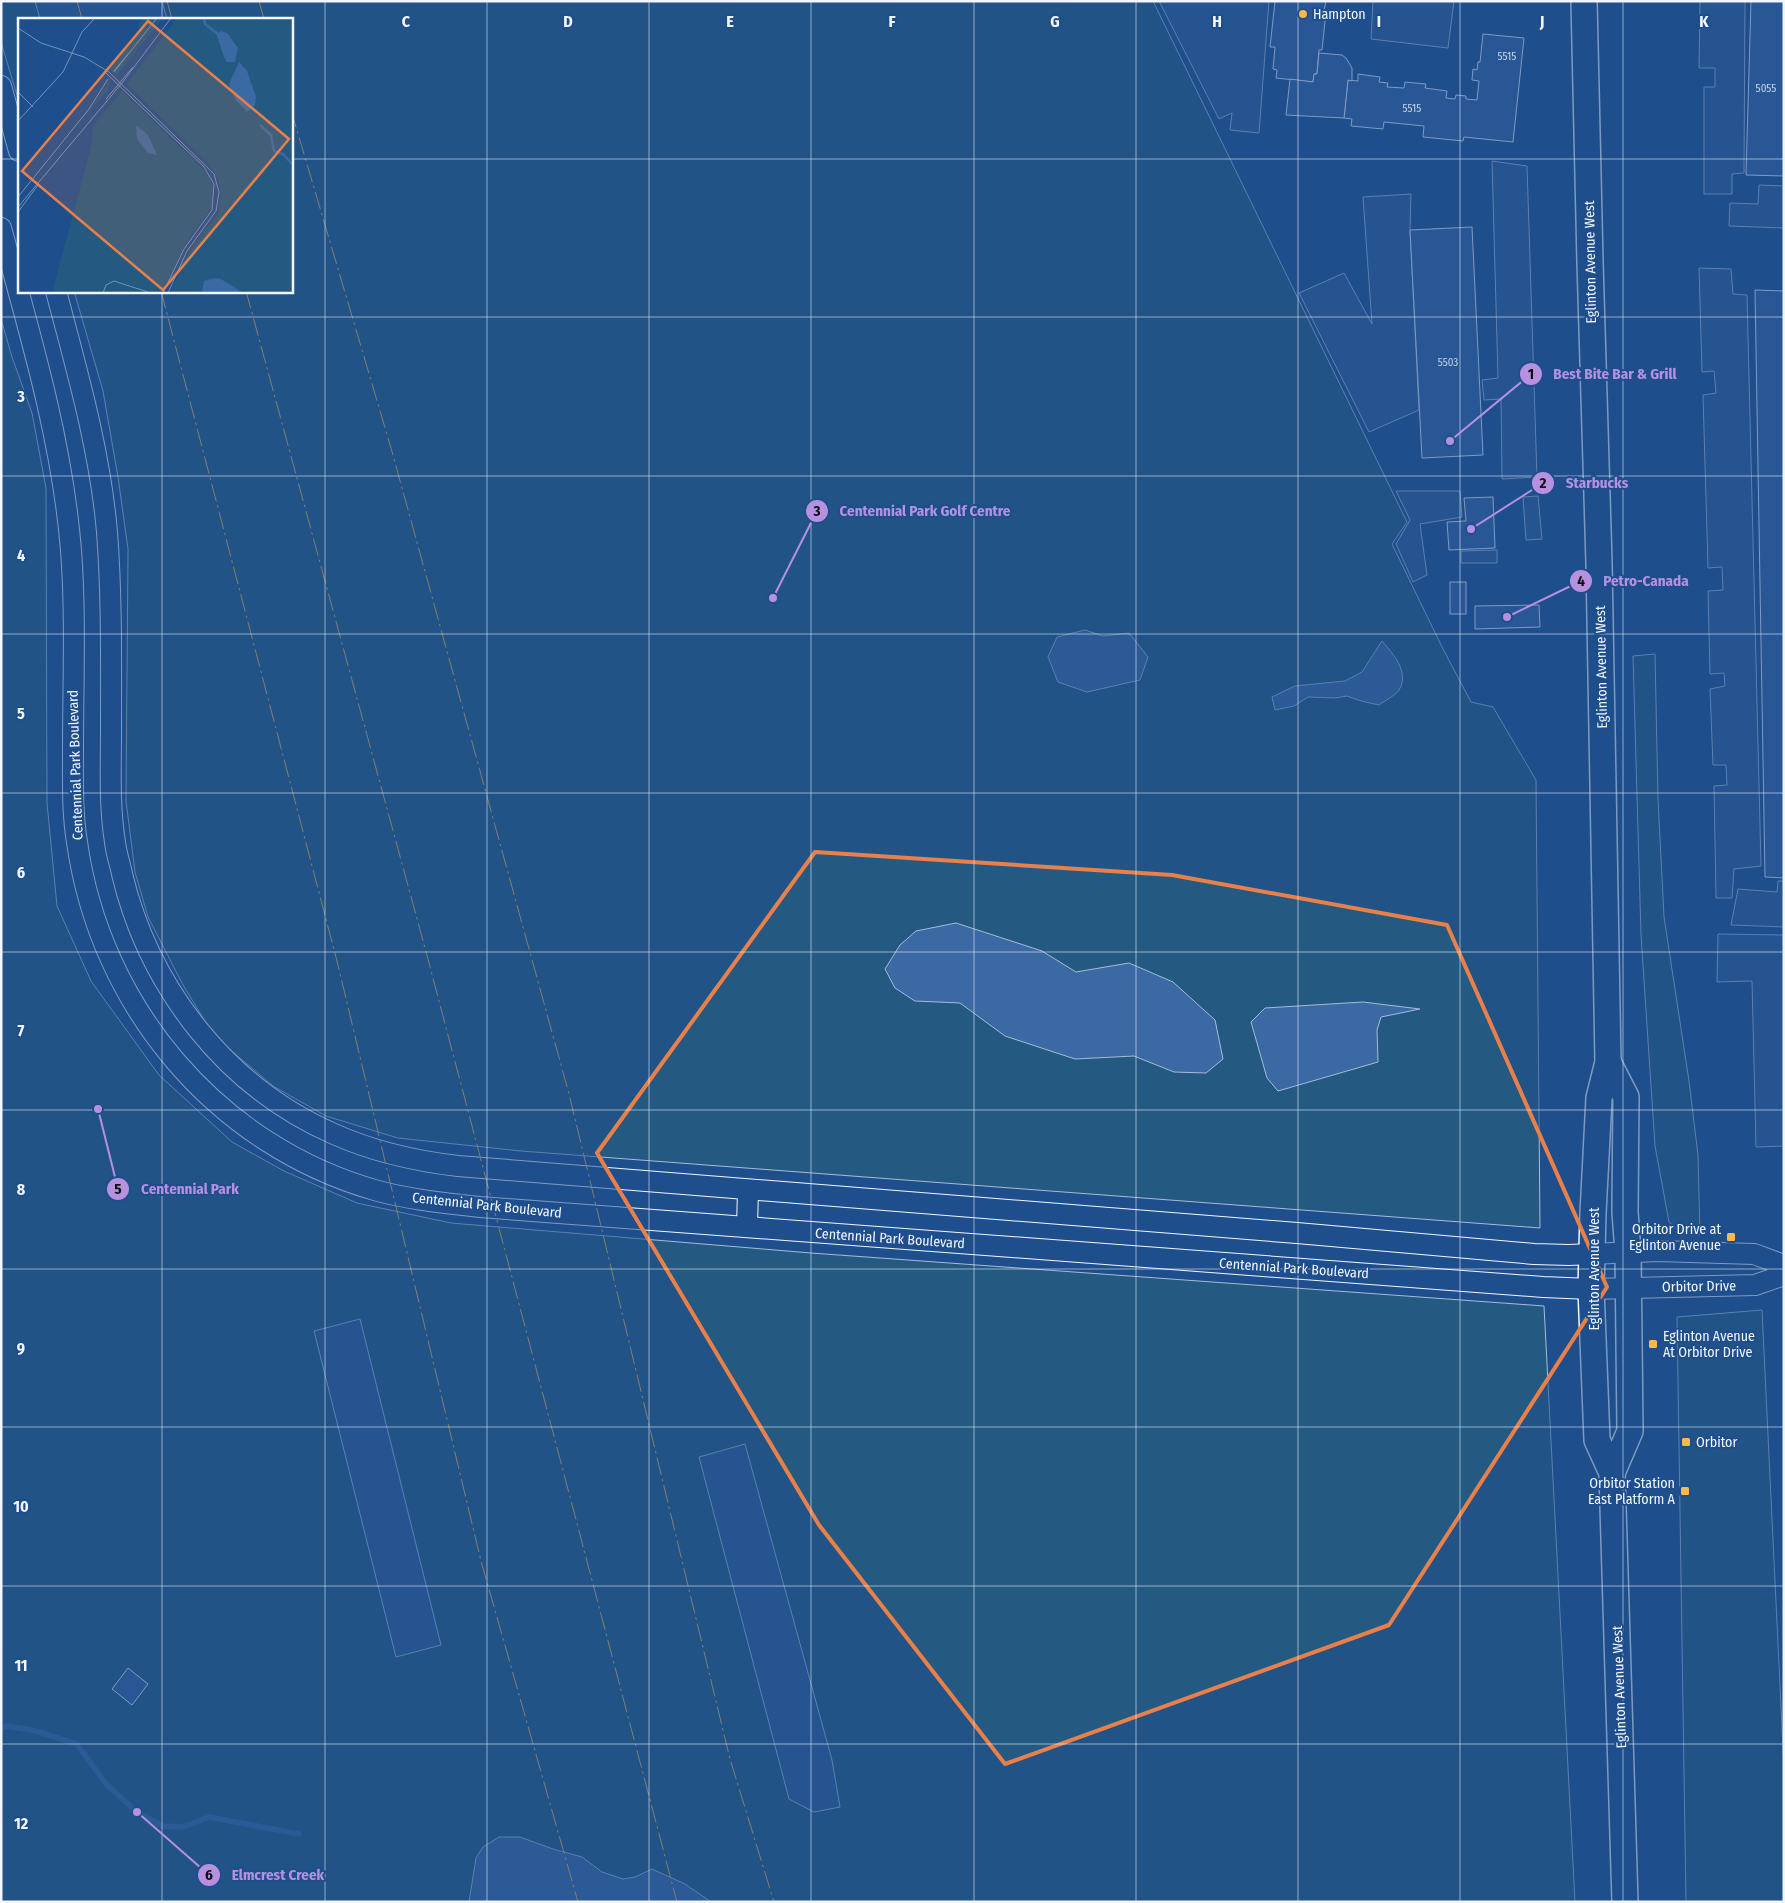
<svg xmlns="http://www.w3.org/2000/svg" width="1785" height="1903" viewBox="0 0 1785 1903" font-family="'Fira Sans Condensed',sans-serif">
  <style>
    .green { fill: #245a82; stroke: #a8bbd7 }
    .parking { fill: #305b95; stroke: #a8bbd7 }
    .water { fill: #3b69a3; stroke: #a8bbd7 }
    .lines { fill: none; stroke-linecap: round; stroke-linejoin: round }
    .stream { stroke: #3b69a3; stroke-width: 5.5 }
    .building { fill: #3563a3; stroke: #f2f6ff }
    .minor-casing { stroke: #f2f6ff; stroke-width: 22 }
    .major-casing { stroke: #f2f6ff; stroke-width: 28 }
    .minor { stroke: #1f4e8c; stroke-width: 20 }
    .major { stroke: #1f4e8c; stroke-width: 25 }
    .power { stroke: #ffb74d; stroke-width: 1; stroke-dasharray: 18 4 2.5 4; stroke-linecap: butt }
    .marked { fill: none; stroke: #ea8049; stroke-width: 4; stroke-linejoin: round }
    .grid { fill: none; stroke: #f2f6ff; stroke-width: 1; stroke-opacity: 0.55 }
    .poi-dot { fill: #ffb74d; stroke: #1f4e8c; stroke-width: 2 }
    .labels { text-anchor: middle; stroke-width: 4; stroke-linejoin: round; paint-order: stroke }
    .number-label { font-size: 11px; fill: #c3d1e8 }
    .poi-label { font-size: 14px; fill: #f2f6ff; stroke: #1f4e8c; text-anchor: start }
    .street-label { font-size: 14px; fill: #f2f6ff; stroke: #1f4e8c }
    .inset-river { fill: none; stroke: #3b69a3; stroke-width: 2.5 }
    .inset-road { fill: none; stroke: #7391ba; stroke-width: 1 }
    .view { fill: #ea8049; fill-opacity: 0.15; stroke: #ea8049; stroke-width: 2.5 }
    .inset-edge { fill: none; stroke: #f2f6ff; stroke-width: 2.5 }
    .grid-label { font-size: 16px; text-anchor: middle; font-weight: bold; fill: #f2f6ff; stroke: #1f4e8c; stroke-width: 4; stroke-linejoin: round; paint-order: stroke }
    .leader { fill: none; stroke: #b691df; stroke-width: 2 }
    .callout-dot { fill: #b691df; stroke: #1f4e8c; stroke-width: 2 }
    .mark-label { font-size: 15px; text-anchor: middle; font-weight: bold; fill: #111 }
    .callout-label { font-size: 15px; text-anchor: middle; font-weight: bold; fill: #b691df; stroke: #1f4e8c; stroke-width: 4; stroke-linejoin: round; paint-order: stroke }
  </style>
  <rect width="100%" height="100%" fill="#1f4e8c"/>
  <g class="green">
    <path d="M 1,1 L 1153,1 L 1407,522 L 1392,544 L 1442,647 L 1471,702 L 1493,707 L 1536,780 L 1540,1228 L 521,1151 L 398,1138 L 326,1116 L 273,1086 L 214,1036 L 183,985 L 148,917 L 135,872 L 126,801 L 128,549 L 118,477 L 103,391 L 74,291 L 291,291 L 291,19 L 19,19 L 19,102 L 1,42 Z"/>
    <path d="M 1,319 L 12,357 L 32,413 L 46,488 L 47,803 L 57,906 L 91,981 L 159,1075 L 232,1142 L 284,1171 L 357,1203 L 451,1223 L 811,1253 L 1544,1306 L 1575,1902 L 1,1902 Z"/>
    <path d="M 1655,654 L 1658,799 L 1664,917 L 1689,1081 L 1698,1155 L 1700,1235 L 1680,1232 L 1669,1222 L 1655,1146 L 1641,935 L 1633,656 Z"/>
    <path d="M 1762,1310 L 1784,1769 L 1784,1902 L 1686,1902 L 1677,1317 Z"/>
  </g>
  <g class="parking">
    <path d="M 35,1 L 162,1 L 167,19 L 40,19 Z"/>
    <path d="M 1159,1 L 1269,1 L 1259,133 L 1230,130 L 1232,113 L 1219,119 Z"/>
    <path d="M 1373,1 L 1454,1 L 1448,48 L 1371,39 Z"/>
    <path d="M 1700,1 L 1745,1 L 1744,173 L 1732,174 L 1732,194 L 1704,194 L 1704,87 L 1715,87 L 1715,68 L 1699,68 Z"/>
    <path d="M 1492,161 L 1527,166 L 1537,477 L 1502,479 L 1501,399 L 1484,400 L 1482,380 L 1498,378 Z"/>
    <path d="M 1759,185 L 1784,186 L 1784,228 L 1729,226 L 1730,203 L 1758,204 Z"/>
    <path d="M 1411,194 L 1410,230 L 1419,410 L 1369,432 L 1299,293 L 1344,273 L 1372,324 L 1363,197 Z"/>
    <path d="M 1699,268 L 1731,269 L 1733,294 L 1747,295 L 1761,866 L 1734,869 L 1732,898 L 1716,898 L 1714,786 L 1727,785 L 1726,765 L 1713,765 L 1710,689 L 1725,686 L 1724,673 L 1710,674 L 1708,591 L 1723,590 L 1722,567 L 1708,568 L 1703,395 L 1716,393 L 1714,371 L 1702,372 Z"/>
    <path d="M 1396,491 L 1460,491 L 1462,517 L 1420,524 L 1427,575 L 1413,582 L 1396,544 L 1410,520 Z"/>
    <path d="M 1538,496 L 1542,539 L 1526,540 L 1523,497 Z"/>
    <path d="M 1497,550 L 1497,563 L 1461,563 L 1461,551 Z"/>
    <path d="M 1778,881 L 1784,881 L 1784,927 L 1731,925 L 1738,889 L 1777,892 Z"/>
    <path d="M 1718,934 L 1784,935 L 1784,1146 L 1756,1147 L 1752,981 L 1717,982 Z"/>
    <path d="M 360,1319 L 441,1645 L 396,1657 L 314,1331 Z"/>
    <path d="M 745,1444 L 832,1760 L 840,1807 L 814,1812 L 789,1799 L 699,1457 Z"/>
  </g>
  <g class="water">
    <path d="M 1085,630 L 1103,636 L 1129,633 L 1148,657 L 1140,680 L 1087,692 L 1058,682 L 1048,657 L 1057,637 Z"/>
    <path d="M 1382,641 C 1393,654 1410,672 1399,690 C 1395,696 1384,701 1379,705 L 1361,701 L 1347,696 L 1335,698 L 1308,697 L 1294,706 L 1275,710 L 1272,697 L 1295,686 L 1345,681 L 1362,672 Z"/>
    <path d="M 956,923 L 1042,951 L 1076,972 L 1129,963 L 1173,982 L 1215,1020 L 1223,1059 L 1206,1073 L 1174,1072 L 1134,1056 L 1075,1059 L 1005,1036 L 960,1003 L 915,1001 L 895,988 L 885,969 L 900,945 L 916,931 Z"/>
    <path d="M 1363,1002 L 1420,1009 L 1381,1017 L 1377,1030 L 1378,1062 L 1278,1091 L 1267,1078 L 1251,1022 L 1265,1008 Z"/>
    <path d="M 499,1837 L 520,1837 L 553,1849 L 582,1857 L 602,1872 L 623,1879 L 635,1877 L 652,1869 L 685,1884 L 711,1902 L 469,1902 L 476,1858 L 483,1847 Z"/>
  </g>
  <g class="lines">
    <path class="stream" d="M 1,1729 L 5,1726 L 32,1730 L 77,1744 L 106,1784 L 137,1812 L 162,1826 L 183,1827 L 209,1817 L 299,1834"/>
  </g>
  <g class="building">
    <path d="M 1275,1 L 1326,1 L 1324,11 L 1326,12 L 1322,50 L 1319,50 L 1317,74 L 1314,74 L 1313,82 L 1276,78 L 1277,70 L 1273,69 L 1275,47 L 1270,47 Z"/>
    <path d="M 1751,1 L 1784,1 L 1784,176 L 1746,175 Z"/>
    <path d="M 1483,34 L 1524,38 L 1513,142 L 1464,137 L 1463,141 L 1423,137 L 1424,126 L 1384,122 L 1383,129 L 1351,126 L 1352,119 L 1344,118 L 1348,80 L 1358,81 L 1358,74 L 1380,77 L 1379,82 L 1388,83 L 1387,87 L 1404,88 L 1405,82 L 1426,84 L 1425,88 L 1447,91 L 1446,98 L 1455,99 L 1456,95 L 1466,96 L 1466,99 L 1477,100 L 1479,81 L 1472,80 L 1473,69 L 1477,70 L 1478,62 L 1480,62 Z"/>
    <path d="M 1319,53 L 1342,55 L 1346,58 L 1352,68 L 1352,81 L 1348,80 L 1344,118 L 1286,115 L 1290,79 L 1313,82 L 1314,74 L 1317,74 Z"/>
    <path d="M 1472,227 L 1483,455 L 1422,458 L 1410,230 Z"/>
    <path d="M 1755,290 L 1784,291 L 1784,878 L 1765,877 Z"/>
    <path d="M 1493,497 L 1495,548 L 1449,550 L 1447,522 L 1466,521 L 1464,498 Z"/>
    <rect x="1450" y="582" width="16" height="32"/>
    <path d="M 1539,605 L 1540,627 L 1475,629 L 1475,606 Z"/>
    <path d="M 128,1668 L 148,1684 L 132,1705 L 112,1689 Z"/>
  </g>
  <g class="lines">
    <g class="minor-casing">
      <g id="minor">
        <path d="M 1,86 L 19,151"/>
        <path d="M 1,228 C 30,334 62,440 71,550 C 76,616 73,684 73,751 C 73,781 72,812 77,842 C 100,1007 217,1146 378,1191 C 412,1200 446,1203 480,1207 L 1543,1287 L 1591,1289 L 1755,1285 L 1784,1275"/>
        <path d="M 56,291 C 77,371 100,450 107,532 C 112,597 111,664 111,730 C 111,767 109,805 115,842 C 116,853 120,863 122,874 C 149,987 226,1087 334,1134 C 374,1152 415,1161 458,1166 L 1297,1233 L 1534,1254 L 1569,1255 L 1658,1251 L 1754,1254 L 1784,1265"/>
        <path d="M 747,1227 L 748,1190"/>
      </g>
    </g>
    <g class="major-casing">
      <g id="major">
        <path d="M 1584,1 L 1590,262 L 1599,563 L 1608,1062 L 1599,1098 L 1593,1213 L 1591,1289 L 1597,1440 L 1612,1473 L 1625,1902"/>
        <path d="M 1608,1062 L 1626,1097 L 1625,1212 L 1628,1252 L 1630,1431 L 1612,1473"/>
      </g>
    </g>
    <use href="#minor" class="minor"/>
    <use href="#major" class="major"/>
    <g class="power">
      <path d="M 77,1 L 82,19"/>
      <path d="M 167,1 L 172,19"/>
      <path d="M 259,1 L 264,19"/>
      <path d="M 291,110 L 391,448 L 569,1094 L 730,1759 L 774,1902"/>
      <path d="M 161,291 L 337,961 L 481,1561 L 578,1902"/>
      <path d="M 246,291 L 425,948 L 677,1902"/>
    </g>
  </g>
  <path d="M0 0H1785V1903H0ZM 815,852 L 1172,875 L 1447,925 L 1607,1287 L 1389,1625 L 1005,1764 L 819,1525 L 597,1153 Z" fill="#1f4e8c" fill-opacity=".55" fill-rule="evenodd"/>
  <path class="marked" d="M 815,852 L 1172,875 L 1447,925 L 1607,1287 L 1389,1625 L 1005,1764 L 819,1525 L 597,1153 Z"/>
  <path class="grid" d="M 162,1 L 162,19M 325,1 L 325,1902M 487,1 L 487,1902M 649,1 L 649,1902M 811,1 L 811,1902M 974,1 L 974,1902M 1136,1 L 1136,1902M 1298,1 L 1298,1902M 1460,1 L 1460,1902M 1623,1 L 1623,1902M 1,159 L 19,159M 291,159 L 1784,159M 162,291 L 162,1902M 1,317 L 1784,317M 1,476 L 1784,476M 1,634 L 1784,634M 1,793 L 1784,793M 1,952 L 1784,952M 1,1110 L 1784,1110M 1,1269 L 1784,1269M 1,1427 L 1784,1427M 1,1586 L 1784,1586M 1,1744 L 1784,1744"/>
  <g class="poi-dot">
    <circle cx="1303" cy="14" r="5"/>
    <rect x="1726" y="1232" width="10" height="10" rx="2.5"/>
    <rect x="1648" y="1339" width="10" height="10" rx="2.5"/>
    <rect x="1681" y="1437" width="10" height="10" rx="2.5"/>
    <rect x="1680" y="1486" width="10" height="10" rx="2.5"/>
  </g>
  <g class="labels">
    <g class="number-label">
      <text x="1507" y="60">5515</text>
      <text x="1766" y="92">5055</text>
      <text x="1412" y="112">5515</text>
      <text x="1448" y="366">5503</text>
    </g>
    <g class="poi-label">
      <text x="1313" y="19">Hampton</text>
      <text x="1721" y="1234" text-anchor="end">Orbitor Drive at<tspan x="1721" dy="16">Eglinton Avenue</tspan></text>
      <text x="1663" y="1341">Eglinton Avenue<tspan x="1663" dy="16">At Orbitor Drive</tspan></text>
      <text x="1696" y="1447">Orbitor</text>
      <text x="1675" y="1488" text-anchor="end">Orbitor Station<tspan x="1675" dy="16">East Platform A</tspan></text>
    </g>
    <g class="street-label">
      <text transform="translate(1590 262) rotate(-91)" y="5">Eglinton Avenue West</text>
      <text transform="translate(1601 667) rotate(-91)" y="5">Eglinton Avenue West</text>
      <text transform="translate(75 765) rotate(-92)" y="5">Centennial Park Boulevard</text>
      <text transform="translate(487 1205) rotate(6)" y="5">Centennial Park Boulevard</text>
      <text transform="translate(890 1238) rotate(4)" y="5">Centennial Park Boulevard</text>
      <text transform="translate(1294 1268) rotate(4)" y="5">Centennial Park Boulevard</text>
      <text transform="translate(1594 1269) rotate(-90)" y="5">Eglinton Avenue West</text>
      <text transform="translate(1699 1286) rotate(-1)" y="5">Orbitor Drive</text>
      <text transform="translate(1619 1687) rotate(-92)" y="5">Eglinton Avenue West</text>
    </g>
  </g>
  <g transform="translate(18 18)">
    <rect width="275" height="275" fill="#1f4e8c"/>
    <path d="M 125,0 L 145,0 L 99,57 L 92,52 L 123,11 L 120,6 ZM 159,0 L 275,0 L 275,275 L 152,275 L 173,230 L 200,196 L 203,176 L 200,160 L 190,145 L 109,66 ZM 92,62 L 90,72 L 57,110 L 74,89 ZM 104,73 L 189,155 L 195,168 L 194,189 L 167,226 L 144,275 L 34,275 L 74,125 L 75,108 Z" fill="#245a82"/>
    <path d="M 202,13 L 209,15 L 220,30 L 217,44 L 209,44 L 206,39 L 199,18 ZM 221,44 L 229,53 L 238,79 L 237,87 L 229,94 L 217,81 L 211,66 ZM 118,107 L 130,117 L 139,137 L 130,135 L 119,121 ZM 197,260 L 203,261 L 225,275 L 184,275 L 186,263 Z" fill="#3b69a3"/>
    <path class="inset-river" d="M 186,0 L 187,6 L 201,17M 242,107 L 253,117 L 256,133 L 265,136 L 275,147"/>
    <path class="inset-road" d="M 0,10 L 23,25 L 66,39 L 91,54 L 196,156 L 201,174 L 198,193 L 169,233 L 150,275M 96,53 L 110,36M 87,54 L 186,149 L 196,166 L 194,192 L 166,231 L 145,275M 96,54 L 139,0M 0,74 L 15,89M 88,81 L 115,49M 0,103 L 45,54 L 64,14 L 77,0M 0,179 L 71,91 L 90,61M 0,189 L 104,65 L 153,0M 0,194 L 20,167M 85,275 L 88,267 L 96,263 L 133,275"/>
    <path class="view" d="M 130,3 L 271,121 L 145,272 L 4,153 Z"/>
    <rect width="275" height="275" class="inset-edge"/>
  </g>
  <g class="grid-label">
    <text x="406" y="27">C</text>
    <text x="568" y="27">D</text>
    <text x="730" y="27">E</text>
    <text x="892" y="27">F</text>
    <text x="1055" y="27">G</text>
    <text x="1217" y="27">H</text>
    <text x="1379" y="27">I</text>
    <text x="1542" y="27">J</text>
    <text x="1704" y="27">K</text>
    <text x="21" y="402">3</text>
    <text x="21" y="561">4</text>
    <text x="21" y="719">5</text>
    <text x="21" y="878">6</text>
    <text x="21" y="1036">7</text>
    <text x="21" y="1195">8</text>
    <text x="21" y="1354">9</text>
    <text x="21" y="1512">10</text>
    <text x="21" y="1671">11</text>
    <text x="21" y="1829">12</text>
  </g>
  <path class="leader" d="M1450 441L1531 374M1471 529L1543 483M773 598L817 511M1507 617L1581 581M98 1109L118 1189M137 1812L209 1875"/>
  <g class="callout-dot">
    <circle cx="1450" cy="441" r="5"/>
    <circle cx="1471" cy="529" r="5"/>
    <circle cx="773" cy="598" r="5"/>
    <circle cx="1507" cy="617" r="5"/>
    <circle cx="98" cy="1109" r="5"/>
    <circle cx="137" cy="1812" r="5"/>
    <circle cx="1531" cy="374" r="12"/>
    <circle cx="1543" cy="483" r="12"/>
    <circle cx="817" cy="511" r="12"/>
    <circle cx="1581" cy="581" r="12"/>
    <circle cx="118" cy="1189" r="12"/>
    <circle cx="209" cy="1875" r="12"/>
  </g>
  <g class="mark-label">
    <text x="1531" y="379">1</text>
    <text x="1543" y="488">2</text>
    <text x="817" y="516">3</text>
    <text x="1581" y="586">4</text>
    <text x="118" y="1194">5</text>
    <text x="209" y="1880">6</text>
  </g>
  <g class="callout-label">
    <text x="1615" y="379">Best Bite Bar &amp; Grill</text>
    <text x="1597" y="488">Starbucks</text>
    <text x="925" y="516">Centennial Park Golf Centre</text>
    <text x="1646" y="586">Petro-Canada</text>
    <text x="190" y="1194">Centennial Park</text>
    <text x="278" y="1880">Elmcrest Creek</text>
  </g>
  <rect width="1785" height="1903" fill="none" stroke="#f2f6ff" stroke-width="5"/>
</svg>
